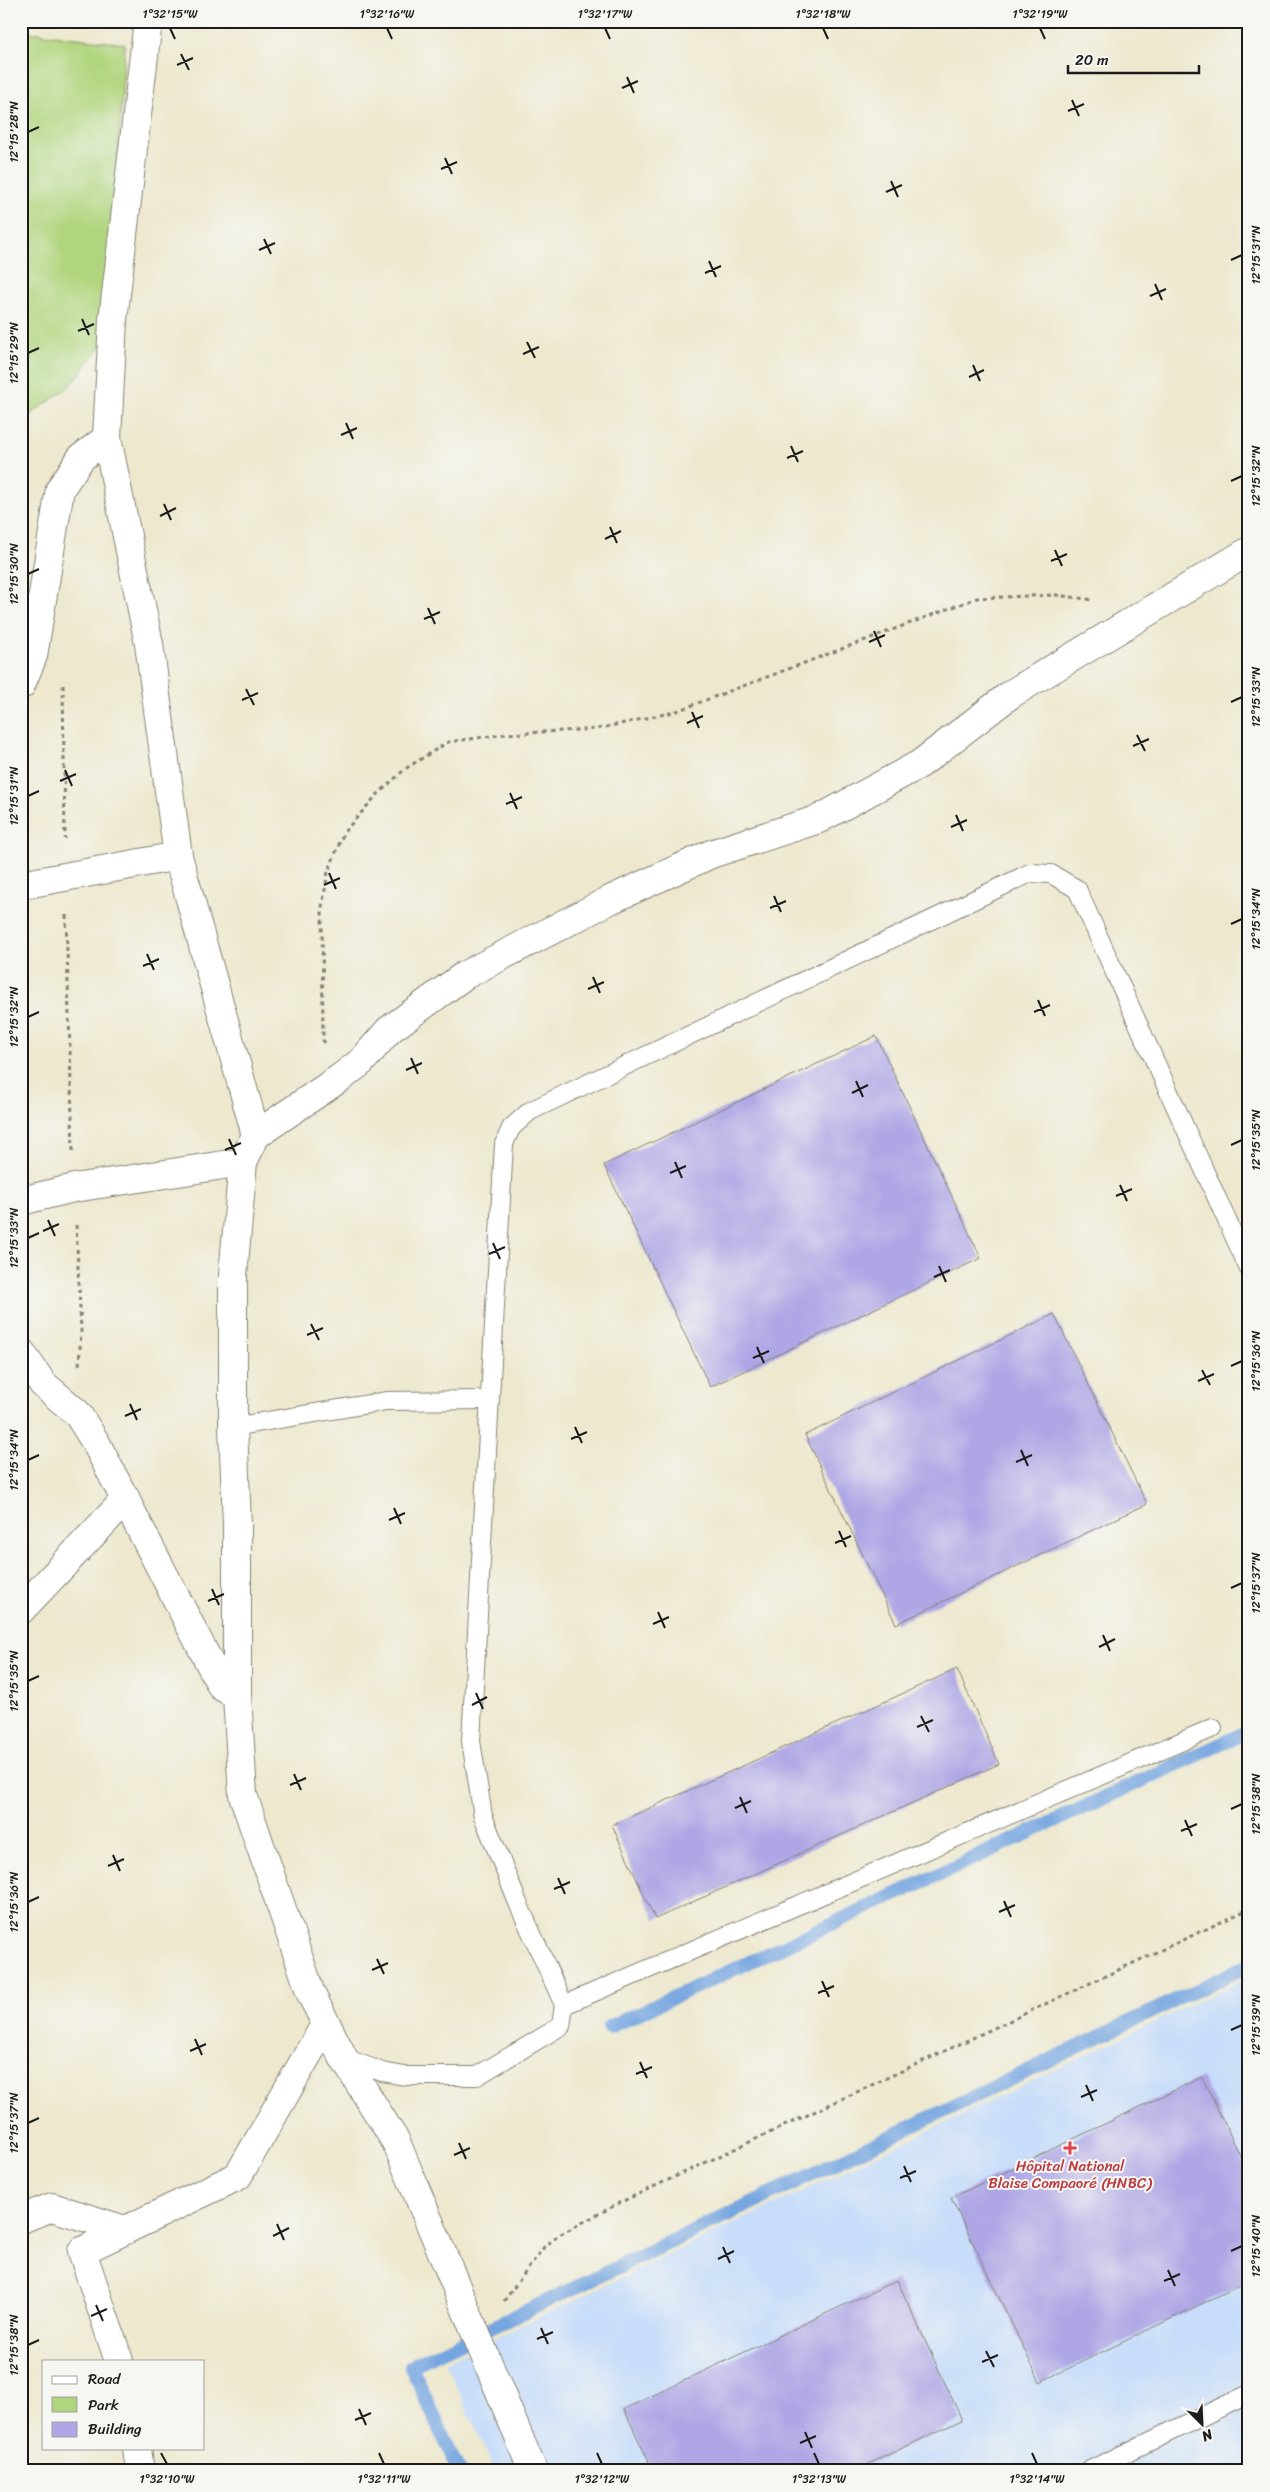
<svg xmlns="http://www.w3.org/2000/svg" width="1270" height="2492" viewBox="0 0 1270 2492" font-family="Sriracha,sans-serif">
  <style>
    .built { fill: #c7ddf9 }
    .green { fill: #b1d57e; stroke: #66784d }
    .lines { fill: none; stroke-linecap: round; stroke-linejoin: round }
    .stream { stroke: #76a6e0; stroke-width: 14 }
    .building { fill: #aea6e5 }
    .lane-casing { stroke: #848275; stroke-width: 20 }
    .street-casing { stroke: #848275; stroke-width: 30 }
    .path { stroke: #848275; stroke-width: 3; stroke-dasharray: 4 4; stroke-linecap: butt }
    .lane { stroke: #fff; stroke-width: 18 }
    .street { stroke: #fff; stroke-width: 28 }
    .ticks { fill: none; stroke: #1c1c1c; stroke-width: 2 }
    .health-dot { fill: #e0444e; stroke: #f6f6f2; stroke-width: 2 }
    .labels { text-anchor: middle; stroke-width: 4; stroke-linejoin: round; paint-order: stroke }
    .health-label { font-size: 15px; fill: #be3a42; stroke: #f6f6f2 }
    .neatline { fill: none; stroke: #1c1c1c; stroke-width: 2 }
    .ticks-label { font-size: 12px; text-anchor: middle; fill: #1c1c1c }
  </style>
  <rect width="100%" height="100%" fill="#f6f6f2"/>
  <filter id="ink" filterUnits="userSpaceOnUse"><feTurbulence type="fractalNoise" baseFrequency=".02" numOctaves="2"/><feDisplacementMap in="SourceGraphic" scale="10" xChannelSelector="R" yChannelSelector="G"/><feConvolveMatrix kernelMatrix="1 2 1 2 8 2 1 2 1" color-interpolation-filters="sRGB"/></filter>
  <filter id="wash" filterUnits="userSpaceOnUse"><feTurbulence type="fractalNoise" baseFrequency=".0096" numOctaves="4" result="noise"/><feDisplacementMap in="SourceGraphic" scale="20" xChannelSelector="R" yChannelSelector="G"/><feGaussianBlur stdDeviation="1.12" result="paint"/><feColorMatrix in="noise" values="0 0 0 0 0 0 0 0 0 0 0 0 0 0 0 0 0 1.4 0 .05"/><feComposite in="paint" operator="in"/></filter>
  <g filter="url(#wash)">
    <rect width="100%" height="100%" fill="#ede8ce"/>
    <path class="built" d="M 1249,1977 L 1249,2471 L 495,2471 L 445,2362 Z"/>
    <path class="green" d="M 21,31 L 125,44 L 107,338 L 70,386 L 30,415 L 21,417 Z"/>
    <g class="lines">
      <g class="stream">
        <path d="M 609,2027 L 1249,1731"/>
        <path d="M 459,2471 L 411,2366 L 1249,1965"/>
      </g>
    </g>
    <g id="blocks">
      <g class="building">
        <path d="M 876,1036 L 981,1258 L 710,1387 L 604,1165 Z"/>
        <path d="M 1054,1314 L 1147,1504 L 896,1624 L 805,1435 Z"/>
        <path d="M 957,1669 L 999,1764 L 655,1919 L 612,1825 Z"/>
        <path d="M 1202,2077 L 1249,2174 L 1249,2281 L 1040,2382 L 951,2198 Z"/>
        <path d="M 897,2280 L 962,2420 L 854,2471 L 653,2471 L 624,2409 Z"/>
      </g>
    </g>
  </g>
  <g filter="url(#ink)">
    <use href="#blocks" fill-opacity="0" stroke="#848275" stroke-width="1"/>
    <g class="lines">
      <g class="lane-casing">
        <g id="lane">
          <path d="M 233,1427 L 386,1401 L 490,1400"/>
          <path d="M 564,2005 L 1213,1728"/>
          <path d="M 343,2057 L 382,2072 L 405,2076 L 477,2076 L 561,2026 L 564,2005 L 518,1903 L 483,1816 L 471,1741 L 504,1144 L 511,1128 L 530,1111 L 1030,873 L 1051,874 L 1077,889 L 1249,1269"/>
          <path d="M 1088,2471 L 1249,2394"/>
        </g>
      </g>
      <g class="street-casing">
        <g id="street">
          <path d="M 148,21 L 113,320 L 107,438 L 149,644 L 178,856 L 256,1135"/>
          <path d="M 21,685 L 33,656 L 60,489 L 81,458 L 107,438"/>
          <path d="M 21,885 L 178,856"/>
          <path d="M 21,1201 L 74,1188 L 243,1162"/>
          <path d="M 21,1352 L 43,1384 L 77,1413 L 96,1443 L 222,1687 L 237,1695"/>
          <path d="M 21,1610 L 126,1499"/>
          <path d="M 21,2219 L 52,2207 L 125,2230"/>
          <path d="M 119,2361 L 82,2251 L 238,2176 L 326,2023"/>
          <path d="M 137,2448 L 140,2471"/>
          <path d="M 533,2471 L 396,2142 L 343,2057 L 311,1994 L 243,1795 L 237,1695 L 237,1524 L 233,1427 L 233,1275 L 243,1162 L 256,1135 L 340,1078 L 361,1062 L 389,1030 L 465,975 L 610,900 L 711,854 L 819,819 L 920,764 L 1011,694 L 1249,551"/>
        </g>
      </g>
      <g class="path">
        <path d="M 63,685 L 65,839"/>
        <path d="M 66,915 L 73,1151"/>
        <path d="M 325,1043 L 323,1040 L 322,907 L 328,872 L 344,832 L 377,795 L 405,769 L 448,742 L 506,734 L 597,729 L 674,712 L 977,598 L 1056,595 L 1094,600"/>
        <path d="M 76,1225 L 81,1330 L 79,1366"/>
        <path d="M 504,2301 L 544,2247 L 559,2235 L 621,2202 L 1249,1909"/>
      </g>
      <use href="#lane" class="lane"/>
      <use href="#street" class="street"/>
    </g>
  </g>
  <path class="ticks" d="M 170,28 L 175,39M 387,28 L 392,39M 605,28 L 610,39M 823,28 L 828,39M 1040,28 L 1045,39M 181,54 L 189,70M 177,65 L 193,58M 627,77 L 634,93M 622,88 L 638,81M 1072,100 L 1079,116M 1068,111 L 1084,104M 28,132 L 39,127M 445,158 L 452,174M 441,169 L 457,162M 891,181 L 898,197M 886,192 L 902,185M 264,239 L 271,254M 259,250 L 275,243M 1231,260 L 1242,255M 709,261 L 716,277M 705,273 L 721,266M 1155,284 L 1162,300M 1150,296 L 1166,289M 82,319 L 89,335M 78,331 L 94,324M 527,342 L 535,358M 28,353 L 39,348M 523,354 L 539,347M 973,365 L 980,381M 969,377 L 984,370M 346,423 L 353,439M 341,435 L 357,428M 791,446 L 798,462M 787,458 L 803,451M 1231,481 L 1242,476M 164,504 L 171,520M 160,516 L 176,508M 610,527 L 617,543M 605,539 L 621,531M 1055,550 L 1062,566M 1051,561 L 1067,554M 28,574 L 39,569M 428,608 L 435,624M 424,619 L 440,612M 874,631 L 881,647M 869,642 L 885,635M 246,689 L 254,705M 242,700 L 258,693M 1231,702 L 1242,697M 692,712 L 699,728M 687,723 L 703,716M 1137,735 L 1145,751M 1133,746 L 1149,739M 65,770 L 72,786M 60,781 L 76,774M 510,793 L 517,809M 28,796 L 39,791M 506,804 L 522,797M 956,815 L 963,831M 951,827 L 967,820M 329,873 L 336,889M 324,885 L 340,878M 774,896 L 781,912M 770,908 L 786,901M 1231,924 L 1242,919M 147,954 L 154,970M 143,966 L 159,959M 593,977 L 600,993M 588,989 L 604,982M 1038,1000 L 1045,1016M 1034,1012 L 1050,1005M 28,1017 L 39,1012M 411,1058 L 418,1074M 406,1070 L 422,1063M 856,1081 L 863,1097M 852,1093 L 868,1085M 229,1139 L 236,1155M 1231,1145 L 1242,1140M 225,1150 L 241,1143M 675,1162 L 682,1178M 670,1173 L 686,1166M 1120,1185 L 1127,1201M 1116,1196 L 1132,1189M 48,1220 L 55,1236M 43,1231 L 59,1224M 28,1238 L 39,1233M 493,1243 L 500,1259M 489,1254 L 505,1247M 939,1266 L 946,1282M 934,1277 L 950,1270M 311,1324 L 319,1340M 307,1335 L 323,1328M 757,1347 L 764,1363M 753,1358 L 769,1351M 1231,1366 L 1242,1361M 1202,1370 L 1210,1385M 1198,1381 L 1214,1374M 130,1404 L 137,1420M 125,1416 L 141,1409M 575,1427 L 582,1443M 571,1439 L 587,1432M 1021,1450 L 1028,1466M 28,1460 L 39,1455M 1016,1462 L 1032,1455M 394,1508 L 401,1524M 389,1520 L 405,1513M 839,1531 L 846,1547M 835,1543 L 851,1536M 1231,1588 L 1242,1583M 212,1589 L 219,1605M 208,1601 L 224,1594M 658,1612 L 665,1628M 653,1624 L 669,1617M 1103,1635 L 1110,1651M 1099,1647 L 1115,1639M 28,1681 L 39,1676M 476,1693 L 483,1709M 472,1705 L 487,1697M 921,1716 L 929,1732M 917,1727 L 933,1720M 294,1774 L 301,1790M 290,1785 L 306,1778M 740,1797 L 747,1813M 735,1808 L 751,1801M 1231,1809 L 1242,1804M 1185,1820 L 1192,1836M 1181,1831 L 1197,1824M 113,1855 L 120,1871M 108,1866 L 124,1859M 558,1878 L 565,1894M 554,1889 L 570,1882M 1004,1901 L 1011,1917M 28,1902 L 39,1897M 999,1912 L 1015,1905M 377,1959 L 384,1974M 372,1970 L 388,1963M 822,1981 L 829,1997M 818,1993 L 834,1986M 1231,2030 L 1242,2025M 195,2039 L 202,2055M 190,2051 L 206,2044M 640,2062 L 647,2078M 636,2074 L 652,2067M 1086,2085 L 1093,2101M 1081,2097 L 1097,2090M 28,2123 L 39,2118M 459,2143 L 466,2159M 454,2155 L 470,2148M 904,2166 L 911,2182M 900,2178 L 916,2171M 277,2224 L 284,2240M 273,2236 L 289,2228M 723,2247 L 730,2263M 1231,2251 L 1242,2246M 718,2259 L 734,2251M 1168,2270 L 1175,2286M 1164,2281 L 1180,2274M 96,2305 L 103,2321M 91,2316 L 107,2309M 541,2328 L 548,2344M 537,2339 L 553,2332M 28,2345 L 39,2340M 986,2351 L 994,2367M 982,2362 L 998,2355M 359,2409 L 366,2425M 355,2420 L 371,2413M 805,2432 L 812,2448M 800,2443 L 816,2436M 161,2453 L 167,2464M 379,2453 L 384,2464M 597,2453 L 602,2464M 814,2453 L 819,2464M 1032,2453 L 1037,2464"/>
  <path class="health-dot" d="M1067.5 2140.5h5v5h5v5h-5v5h-5v-5h-5v-5h5z"/>
  <g class="labels">
    <g class="health-label">
      <text x="1070" y="2171">Hôpital National<tspan x="1070" dy="17">Blaise Compaoré (HNBC)</tspan></text>
    </g>
  </g>
  <rect width="1270" height="2492" fill="none" stroke="#f6f6f2" stroke-width="55"/>
  <rect x="42" y="2360" width="162" height="90" fill="#f6f6f2" stroke="#9f9f9c"/>
  <rect x="52" y="2376" width="25" height="8" fill="#ffffff" stroke="#9f9f9c"/>
  <text x="88" y="2384" font-size="15" fill="#1c1c1c">Road</text>
  <rect x="52" y="2397" width="25" height="15" fill="#b1d57e" stroke="#9f9f9c"/>
  <text x="88" y="2410" font-size="15" fill="#1c1c1c">Park</text>
  <rect x="52" y="2422" width="25" height="15" fill="#aea6e5" stroke="#9f9f9c"/>
  <text x="88" y="2434" font-size="15" fill="#1c1c1c">Building</text>
  <g transform="translate(1202 2424) rotate(156)" stroke="#f6f6f2" stroke-width="4" paint-order="stroke">
  <path d="M0-4L9 19L0 12L-9 19Z" fill="#1c1c1c"/>
  <text y="-8" font-size="14" font-weight="bold" text-anchor="middle" fill="#1c1c1c">N</text>
  </g>
  <path d="M1068 65v8h131v-8" fill="none" stroke="#1c1c1c" stroke-width="2.5"/>
  <text x="1075" y="65" font-size="15" fill="#1c1c1c" stroke="#f6f6f2" stroke-width="4" paint-order="stroke">20 m</text>
  <rect x="28" y="28" width="1214" height="2436" class="neatline"/>
  <g class="ticks-label">
    <text x="170" y="18">1°32'15"W</text>
    <text x="387" y="18">1°32'16"W</text>
    <text x="605" y="18">1°32'17"W</text>
    <text x="823" y="18">1°32'18"W</text>
    <text x="1040" y="18">1°32'19"W</text>
    <text transform="translate(14 132) rotate(-90)" y="4">12°15'28"N</text>
    <text transform="translate(1256 255) rotate(-90)" y="4">12°15'31"N</text>
    <text transform="translate(14 353) rotate(-90)" y="4">12°15'29"N</text>
    <text transform="translate(1256 476) rotate(-90)" y="4">12°15'32"N</text>
    <text transform="translate(14 574) rotate(-90)" y="4">12°15'30"N</text>
    <text transform="translate(1256 697) rotate(-90)" y="4">12°15'33"N</text>
    <text transform="translate(14 796) rotate(-90)" y="4">12°15'31"N</text>
    <text transform="translate(1256 919) rotate(-90)" y="4">12°15'34"N</text>
    <text transform="translate(14 1017) rotate(-90)" y="4">12°15'32"N</text>
    <text transform="translate(1256 1140) rotate(-90)" y="4">12°15'35"N</text>
    <text transform="translate(14 1238) rotate(-90)" y="4">12°15'33"N</text>
    <text transform="translate(1256 1361) rotate(-90)" y="4">12°15'36"N</text>
    <text transform="translate(14 1460) rotate(-90)" y="4">12°15'34"N</text>
    <text transform="translate(1256 1583) rotate(-90)" y="4">12°15'37"N</text>
    <text transform="translate(14 1681) rotate(-90)" y="4">12°15'35"N</text>
    <text transform="translate(1256 1804) rotate(-90)" y="4">12°15'38"N</text>
    <text transform="translate(14 1902) rotate(-90)" y="4">12°15'36"N</text>
    <text transform="translate(1256 2025) rotate(-90)" y="4">12°15'39"N</text>
    <text transform="translate(14 2123) rotate(-90)" y="4">12°15'37"N</text>
    <text transform="translate(1256 2246) rotate(-90)" y="4">12°15'40"N</text>
    <text transform="translate(14 2345) rotate(-90)" y="4">12°15'38"N</text>
    <text x="167" y="2483">1°32'10"W</text>
    <text x="384" y="2483">1°32'11"W</text>
    <text x="602" y="2483">1°32'12"W</text>
    <text x="819" y="2483">1°32'13"W</text>
    <text x="1037" y="2483">1°32'14"W</text>
  </g>
</svg>
